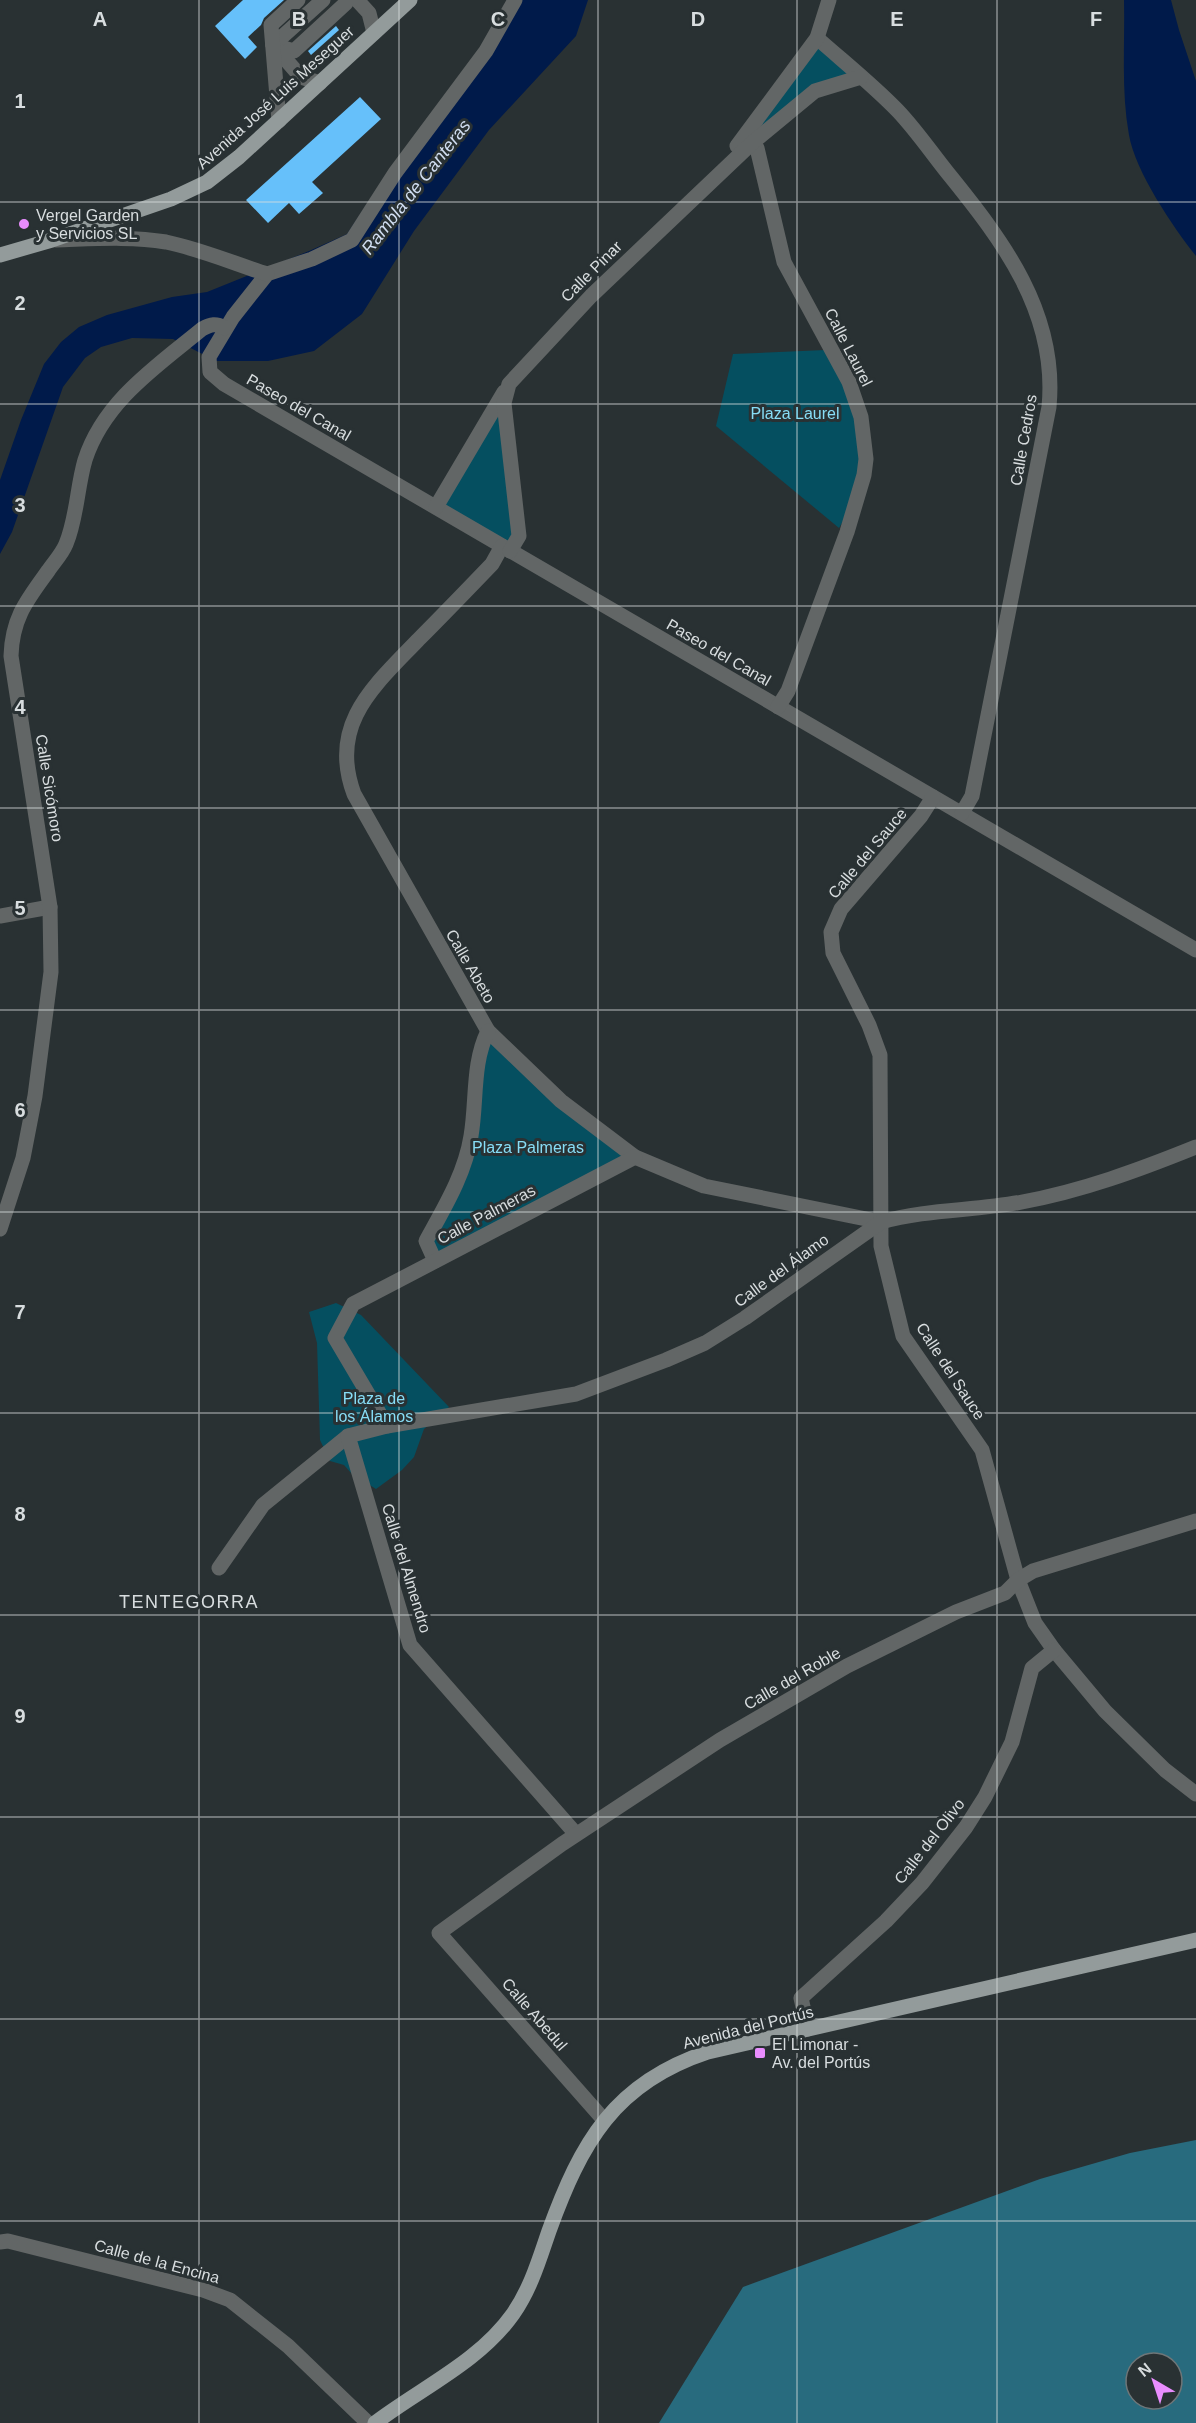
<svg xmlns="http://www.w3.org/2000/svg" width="1196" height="2423" viewBox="0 0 1196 2423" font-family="Helvetica,sans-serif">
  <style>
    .green { fill: #054f60 }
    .forest { fill: #286b7e; fill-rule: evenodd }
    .water { fill: #001a4a }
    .building { fill: #66c0fa }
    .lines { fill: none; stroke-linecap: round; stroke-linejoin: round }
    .minor { stroke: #626666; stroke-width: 15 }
    .major { stroke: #939b9b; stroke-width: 15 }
    .grid { fill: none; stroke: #d8dddf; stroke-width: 1.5; stroke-opacity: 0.55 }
    .poi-dot { fill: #e98dfe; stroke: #293133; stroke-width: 2 }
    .labels { text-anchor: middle; stroke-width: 6; stroke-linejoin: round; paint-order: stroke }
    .street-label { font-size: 16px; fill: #d8dddf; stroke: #293133 }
    .poi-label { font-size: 16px; fill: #d8dddf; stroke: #293133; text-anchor: start }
    .park-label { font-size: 16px; fill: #87ddf6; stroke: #293133 }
    .water-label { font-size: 18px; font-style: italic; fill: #d1def1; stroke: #293133 }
    .neighbourhood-label { font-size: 18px; letter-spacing: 1.5px; fill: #d8dddf; stroke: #293133 }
    .grid-label { font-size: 20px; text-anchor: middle; font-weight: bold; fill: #d8dddf; stroke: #293133; stroke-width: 6; stroke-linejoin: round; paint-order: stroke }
  </style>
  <rect width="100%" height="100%" fill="#293133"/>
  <g class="green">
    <path d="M 817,38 L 861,77 L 815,91 L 752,143 L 755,124 Z"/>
    <path d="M 825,350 L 861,417 L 860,492 L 839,528 L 716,426 L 733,354 Z"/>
    <path d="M 509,384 L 519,536 L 510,551 L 436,507 Z"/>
    <path d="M 488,1031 L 635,1157 L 435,1261 L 426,1241 L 461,1172 Z"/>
    <path d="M 336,1303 L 361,1315 L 449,1407 L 424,1429 L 414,1457 L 402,1470 L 376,1489 L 352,1474 L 344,1465 L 330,1461 L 320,1440 L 317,1343 L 309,1312 Z"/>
  </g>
  <path class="forest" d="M 1196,2140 L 1196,2423 L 659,2423 L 743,2287 L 1040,2179 L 1130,2153 ZM 1136,2363 L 1172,2363 L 1172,2399 L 1136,2399 Z"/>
  <g class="water">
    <path d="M 507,0 L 588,0 L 576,36 L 489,130 L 414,231 L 362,314 L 314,351 L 268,361 L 216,361 L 173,339 L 132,338 L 101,347 L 85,358 L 63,387 L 12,532 L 0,554 L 0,480 L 21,420 L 44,364 L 61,342 L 79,327 L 107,315 L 172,297 L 207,292 L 309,251 L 347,234 L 391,168 L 480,49 Z"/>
    <path d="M 1124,0 L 1171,0 L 1179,30 L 1196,81 L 1196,256 C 1173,227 1135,171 1129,135 C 1121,91 1125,44 1124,0 Z"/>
  </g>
  <g class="building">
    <path d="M 243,0 L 284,0 L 264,18 L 261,25 L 248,37 L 257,47 L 245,59 L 215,26 Z"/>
    <path d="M 336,26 L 339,30 L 311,55 L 308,51 Z"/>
    <path d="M 360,97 L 381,119 L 312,182 L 323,193 L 299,214 L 289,203 L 268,223 L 246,200 Z"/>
  </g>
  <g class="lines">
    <g class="minor">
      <path d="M 357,0 L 369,13 L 374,33"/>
      <path d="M 515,0 L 486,51 L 395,173 L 352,240 L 312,259 L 267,274 L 233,317 L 209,357 L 210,372 L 224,384 L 1196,950"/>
      <path d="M 817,38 C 844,62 873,85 898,111 C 916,130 931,152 947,172 C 1003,241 1058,313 1049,407 L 972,796 L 962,813"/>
      <path d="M 273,45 L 294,51 L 346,3 L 346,0"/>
      <path d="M 273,45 L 323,0"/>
      <path d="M 273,45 L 301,77 L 320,83"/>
      <path d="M 279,121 L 271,25 L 298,0"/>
      <path d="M 752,143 L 757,148 L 784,262 L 849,382 L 861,417 L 866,459 L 864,475 L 847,532 L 788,691 L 778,707"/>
      <path d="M 737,146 L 817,38 L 829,0"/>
      <path d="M 56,240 C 92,239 130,236 166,242 C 200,249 233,263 267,274"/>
      <path d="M 436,507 L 504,392"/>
      <path d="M 502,546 L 492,564 C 468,589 443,615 418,640 C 374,686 328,724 354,794 L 488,1031 L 561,1101 L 635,1157 L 704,1186 L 881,1222"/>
      <path d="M 510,551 L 519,536 L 504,403 L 509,384 L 591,296 L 752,143 L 815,91 L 861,77"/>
      <path d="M 933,797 L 921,816 L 841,909 L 831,932 L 833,953 L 869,1025 L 880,1055 L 881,1246 L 903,1336 L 982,1450 L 1018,1580 L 1035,1623 L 1054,1650 L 1105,1711 L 1165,1770 L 1196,1794"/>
      <path d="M 0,916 L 50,907"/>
      <path d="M 0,1229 L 23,1158 L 35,1096 L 51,972 L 50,907 L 11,656 C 12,618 27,600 48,571 C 54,562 62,554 66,544 C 77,518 77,487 85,460 C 104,401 157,366 202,329 C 211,324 216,323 225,328"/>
      <path d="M 435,1261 L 426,1241 C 444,1208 465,1174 471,1136 C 477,1101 472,1063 488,1031"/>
      <path d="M 387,1426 L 335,1338 L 353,1304 L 635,1157"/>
      <path d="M 219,1568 L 263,1505 L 348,1436"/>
      <path d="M 576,1834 L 410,1645 L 348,1436 L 387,1426 L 576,1394 L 666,1360 L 705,1343 L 745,1318 L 881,1222 C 927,1209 975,1211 1022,1202 C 1082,1191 1139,1170 1196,1147"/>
      <path d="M 808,2029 L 801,1998 L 886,1921 L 922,1883 L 966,1827 L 985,1797 L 1012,1742 L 1032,1668 L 1054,1650"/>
      <path d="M 604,2120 L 439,1933 L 562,1844 L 720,1740 L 847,1666 L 956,1612 L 1005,1593 L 1018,1580 L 1033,1571 L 1196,1521"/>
      <path d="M 0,2242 L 8,2241 L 203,2290 L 230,2300 L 288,2346 L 368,2423"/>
    </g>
    <g class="major">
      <path d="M 0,255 L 52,240 L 171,199 L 207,182 L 239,157 L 410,0"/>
      <path d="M 375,2423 C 421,2388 479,2362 513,2314 C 531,2288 539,2260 549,2231 C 581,2143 614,2083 708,2052 L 1196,1940"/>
    </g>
  </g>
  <path class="grid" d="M 199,0 L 199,2423M 399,0 L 399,2423M 598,0 L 598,2423M 797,0 L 797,2423M 997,0 L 997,2423M 0,202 L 1196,202M 0,404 L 1196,404M 0,606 L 1196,606M 0,808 L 1196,808M 0,1010 L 1196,1010M 0,1212 L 1196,1212M 0,1413 L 1196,1413M 0,1615 L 1196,1615M 0,1817 L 1196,1817M 0,2019 L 1196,2019M 0,2221 L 1196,2221"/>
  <g class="poi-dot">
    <circle cx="24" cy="224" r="6"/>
    <rect x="754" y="2047" width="12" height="12" rx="3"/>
  </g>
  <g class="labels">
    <g class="street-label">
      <text transform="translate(275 97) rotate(-42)" y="6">Avenida José Luis Meseguer</text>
      <text transform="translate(591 271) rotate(-45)" y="6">Calle Pinar</text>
      <text transform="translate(849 347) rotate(63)" y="6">Calle Laurel</text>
      <text transform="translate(299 407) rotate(30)" y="6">Paseo del Canal</text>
      <text transform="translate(1023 440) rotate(-80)" y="6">Calle Cedros</text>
      <text transform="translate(719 652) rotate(30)" y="6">Paseo del Canal</text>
      <text transform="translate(50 788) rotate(81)" y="6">Calle Sicómoro</text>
      <text transform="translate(867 853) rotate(-50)" y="6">Calle del Sauce</text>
      <text transform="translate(471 966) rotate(60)" y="6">Calle Abeto</text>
      <text transform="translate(486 1214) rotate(-28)" y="6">Calle Palmeras</text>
      <text transform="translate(781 1270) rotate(-36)" y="6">Calle del Álamo</text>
      <text transform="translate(951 1371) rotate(57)" y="6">Calle del Sauce</text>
      <text transform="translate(407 1568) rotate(73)" y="6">Calle del Almendro</text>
      <text transform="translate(792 1678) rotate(-30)" y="6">Calle del Roble</text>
      <text transform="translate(929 1841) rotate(-52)" y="6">Calle del Olivo</text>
      <text transform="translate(535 2014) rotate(49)" y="6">Calle Abedul</text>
      <text transform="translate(748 2027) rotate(-14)" y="6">Avenida del Portús</text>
      <text transform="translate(157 2261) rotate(15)" y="6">Calle de la Encina</text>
    </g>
    <g class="poi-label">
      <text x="36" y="221">Vergel Garden<tspan x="36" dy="18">y Servicios SL</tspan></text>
      <text x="772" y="2050">El Limonar -<tspan x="772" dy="18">Av. del Portús</tspan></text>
    </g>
    <g class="park-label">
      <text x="795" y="419">Plaza Laurel</text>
      <text x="528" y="1153">Plaza Palmeras</text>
      <text x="374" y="1404">Plaza de<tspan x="374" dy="18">los Álamos</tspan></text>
    </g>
    <g class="water-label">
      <text transform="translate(416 187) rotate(-52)" y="6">Rambla de Canteras</text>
    </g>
    <g class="neighbourhood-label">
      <text x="189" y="1608">TENTEGORRA</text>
    </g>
  </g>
  <g class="grid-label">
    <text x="100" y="26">A</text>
    <text x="299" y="26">B</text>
    <text x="498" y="26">C</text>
    <text x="698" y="26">D</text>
    <text x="897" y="26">E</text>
    <text x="1096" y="26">F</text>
    <text x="20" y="108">1</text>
    <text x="20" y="310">2</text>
    <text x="20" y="512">3</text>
    <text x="20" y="714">4</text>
    <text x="20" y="915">5</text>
    <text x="20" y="1117">6</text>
    <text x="20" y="1319">7</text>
    <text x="20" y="1521">8</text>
    <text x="20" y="1723">9</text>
  </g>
  <g transform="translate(1154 2381) rotate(321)"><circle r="28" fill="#293133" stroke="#6f7678" stroke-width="1.5"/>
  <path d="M0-4.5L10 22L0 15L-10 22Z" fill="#e98dfe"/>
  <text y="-9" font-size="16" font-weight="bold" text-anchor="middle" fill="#d8dddf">N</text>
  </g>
</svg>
